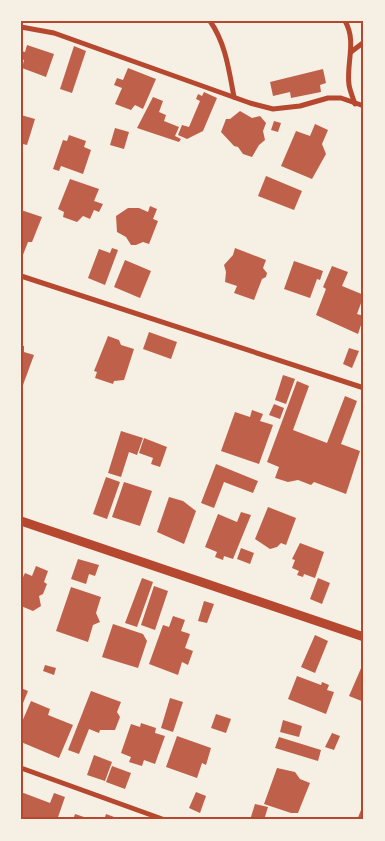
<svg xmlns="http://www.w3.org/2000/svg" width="385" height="841" viewBox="0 0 385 841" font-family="'Noto Serif',serif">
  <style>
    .building { fill: #bf614a }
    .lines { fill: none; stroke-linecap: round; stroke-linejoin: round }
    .minor { stroke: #b5482f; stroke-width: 5 }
    .tertiary { stroke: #b5482f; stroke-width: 9 }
    .neatline { fill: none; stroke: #b5482f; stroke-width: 2 }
  </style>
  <rect width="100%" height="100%" fill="#f6efe4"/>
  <g class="building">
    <path d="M 27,45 L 54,54 L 46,77 L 22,68 L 24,60 L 21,59 L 21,51 L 25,52 Z"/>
    <path d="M 74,46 L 86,51 L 72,93 L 60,89 Z"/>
    <path d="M 128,68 L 156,79 L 143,109 L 135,105 L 131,110 L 115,104 L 122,88 L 114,85 L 117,78 L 123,80 Z"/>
    <path d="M 323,69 L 326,83 L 320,85 L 321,92 L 291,98 L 290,92 L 273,96 L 270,82 Z"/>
    <path d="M 204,92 L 217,98 L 203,131 L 187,139 L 178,135 L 182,125 L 189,127 L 200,101 L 196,99 L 198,94 L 202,96 Z"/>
    <path d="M 153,97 L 163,101 L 159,112 L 166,115 L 164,121 L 179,127 L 175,136 L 181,139 L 179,142 L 137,128 Z"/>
    <path d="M 240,111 L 252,118 L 260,116 L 266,123 L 263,131 L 265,140 L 259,145 L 252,157 L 243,154 L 238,147 L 234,146 L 221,132 L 226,119 L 230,119 Z"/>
    <path d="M 21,115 L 35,119 L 27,145 L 23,144 L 22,149 Z"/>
    <path d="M 274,121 L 281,123 L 278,132 L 271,130 Z"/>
    <path d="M 315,124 L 328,130 L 322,144 L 326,154 L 312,179 L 281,166 L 296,131 L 310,136 Z"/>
    <path d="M 115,128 L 129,132 L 124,149 L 110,145 Z"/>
    <path d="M 69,135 L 86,141 L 84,147 L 91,150 L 83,174 L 61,166 L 59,171 L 53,169 L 63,140 L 67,141 Z"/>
    <path d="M 266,176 L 302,191 L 294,210 L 258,196 Z"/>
    <path d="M 70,179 L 99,189 L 94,201 L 103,204 L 99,212 L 94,210 L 90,219 L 83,216 L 77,222 L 63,217 L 64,212 L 58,209 Z"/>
    <path d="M 150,206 L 157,209 L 153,219 L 158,221 L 149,244 L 143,242 L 136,245 L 131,245 L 126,237 L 117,232 L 116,216 L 128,208 L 139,208 L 148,212 Z"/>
    <path d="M 21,210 L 42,217 L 32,242 L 28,242 L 21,260 Z"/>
    <path d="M 112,248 L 118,250 L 105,285 L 88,278 L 99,249 L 110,253 Z"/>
    <path d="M 235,248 L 266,260 L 263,268 L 267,273 L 266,277 L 262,279 L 254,300 L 234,293 L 237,286 L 225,282 L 226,272 L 224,265 L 233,255 Z"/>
    <path d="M 125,260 L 151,271 L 140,298 L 114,287 Z"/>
    <path d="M 294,261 L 323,271 L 320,280 L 317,279 L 310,298 L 284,289 Z"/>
    <path d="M 332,266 L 348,272 L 342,286 L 364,295 L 357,314 L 364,316 L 358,334 L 316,315 L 326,289 L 323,287 Z"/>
    <path d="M 149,332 L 177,342 L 171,359 L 143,349 Z"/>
    <path d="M 108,336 L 119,340 L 121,345 L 134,349 L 124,380 L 114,381 L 113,384 L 95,378 L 97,372 L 94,371 Z"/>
    <path d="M 21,345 L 24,346 L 24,352 L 34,355 L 23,385 L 21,384 Z"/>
    <path d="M 349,348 L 359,351 L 352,368 L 343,364 Z"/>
    <path d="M 283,375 L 295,379 L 286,404 L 275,400 Z"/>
    <path d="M 297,381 L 309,386 L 293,430 L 327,443 L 345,396 L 357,401 L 341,444 L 360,451 L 346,494 L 314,482 L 311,485 L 298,480 L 288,482 L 275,478 L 279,467 L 267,462 Z"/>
    <path d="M 274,404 L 284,408 L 280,419 L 269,415 Z"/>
    <path d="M 252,410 L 263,414 L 260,421 L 273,425 L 259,464 L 221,451 L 235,412 L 250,417 Z"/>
    <path d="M 121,431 L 143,438 L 137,455 L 129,452 L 121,477 L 108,473 Z"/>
    <path d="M 144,438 L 167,447 L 160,467 L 151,464 L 153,458 L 139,453 Z"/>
    <path d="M 216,464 L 258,481 L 253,493 L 224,482 L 214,508 L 201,503 Z"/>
    <path d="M 106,477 L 120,482 L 107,519 L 93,514 Z"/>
    <path d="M 124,482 L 152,491 L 140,526 L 112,517 Z"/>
    <path d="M 169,497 L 183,501 L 196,511 L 184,544 L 157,532 Z"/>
    <path d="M 268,507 L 296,518 L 286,545 L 281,543 L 277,547 L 270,549 L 255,539 Z"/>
    <path d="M 241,512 L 251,515 L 233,559 L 224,556 L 223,560 L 215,557 L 217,552 L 205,547 L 218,514 L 237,522 Z"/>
    <path d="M 300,543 L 324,552 L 315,578 L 304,574 L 303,577 L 297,575 L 299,571 L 292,568 L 295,560 L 292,559 Z"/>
    <path d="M 241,548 L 254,553 L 250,564 L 237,559 Z"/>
    <path d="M 78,559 L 99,565 L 95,576 L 89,574 L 86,584 L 71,579 Z"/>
    <path d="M 36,566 L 48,571 L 44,582 L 47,584 L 43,594 L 39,596 L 41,606 L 33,611 L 21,606 L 21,581 L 25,573 L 32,576 Z"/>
    <path d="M 142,578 L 153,582 L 137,627 L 125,623 Z"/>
    <path d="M 318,578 L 330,583 L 322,604 L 310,599 Z"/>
    <path d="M 154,586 L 168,591 L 155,630 L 141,625 Z"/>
    <path d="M 71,587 L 101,597 L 96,613 L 100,622 L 93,625 L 88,642 L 56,631 Z"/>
    <path d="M 204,601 L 214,604 L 207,623 L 198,621 Z"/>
    <path d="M 173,616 L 185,620 L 181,631 L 190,634 L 185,648 L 193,651 L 188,665 L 182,662 L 178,675 L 149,664 L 163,625 L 169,627 Z"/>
    <path d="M 113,624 L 143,634 L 147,641 L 138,668 L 102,657 Z"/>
    <path d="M 315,635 L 328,641 L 315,673 L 301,667 Z"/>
    <path d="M 45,665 L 56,668 L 54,675 L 43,671 Z"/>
    <path d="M 362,666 L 364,667 L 364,702 L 349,696 Z"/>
    <path d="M 297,676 L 321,685 L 322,682 L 329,685 L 327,690 L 334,692 L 326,714 L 288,699 Z"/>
    <path d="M 21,688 L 28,691 L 21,708 Z"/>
    <path d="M 91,691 L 121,702 L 117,712 L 120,717 L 115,730 L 100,730 L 99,733 L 89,729 L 79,754 L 68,750 Z"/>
    <path d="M 170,698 L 183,702 L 173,732 L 161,728 Z"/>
    <path d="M 31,701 L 50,709 L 48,715 L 73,725 L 59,758 L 21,742 L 21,724 Z"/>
    <path d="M 216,714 L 231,719 L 226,733 L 211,728 Z"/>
    <path d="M 283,720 L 302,726 L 299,737 L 280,732 Z"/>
    <path d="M 141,723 L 156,728 L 155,733 L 165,736 L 155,764 L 144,760 L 142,766 L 129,762 L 131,757 L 121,753 L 131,724 L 140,727 Z"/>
    <path d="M 332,733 L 340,736 L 334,750 L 325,747 Z"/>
    <path d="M 177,736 L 211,748 L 206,765 L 202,763 L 197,778 L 166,767 Z"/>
    <path d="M 279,737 L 321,750 L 318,761 L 275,748 Z"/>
    <path d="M 94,755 L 112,762 L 105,781 L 87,775 Z"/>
    <path d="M 112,766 L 131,773 L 125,789 L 106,782 Z"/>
    <path d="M 277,768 L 295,772 L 300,779 L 310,783 L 298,813 L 291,813 L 264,804 Z"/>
    <path d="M 21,792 L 50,803 L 54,793 L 65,797 L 57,820 L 21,820 Z"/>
    <path d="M 196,792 L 206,796 L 200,813 L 189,808 Z"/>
    <path d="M 255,804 L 268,807 L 264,820 L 250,820 Z"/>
    <path d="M 361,810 L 364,811 L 364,820 L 357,820 Z"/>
    <path d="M 75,814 L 84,817 L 84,820 L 73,820 Z"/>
    <path d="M 106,814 L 117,818 L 117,820 L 104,820 Z"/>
  </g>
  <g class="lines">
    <g class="minor">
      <path d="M 210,21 C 226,44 229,71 234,97"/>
      <path d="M 345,21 C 357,41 346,64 349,85 C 350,91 353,98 355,104"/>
      <path d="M 21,27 L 54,33 L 250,103 L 273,109 L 300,106 L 328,98 L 341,98 L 364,106"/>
      <path d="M 351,52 L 364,42"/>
      <path d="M 21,276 L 364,388"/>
      <path d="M 21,768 L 165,820"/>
    </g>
    <path class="tertiary" d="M 21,521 L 364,637"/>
  </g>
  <rect width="385" height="841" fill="none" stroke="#f6efe4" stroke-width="45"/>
  <rect x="22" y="22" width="340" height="796" class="neatline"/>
</svg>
